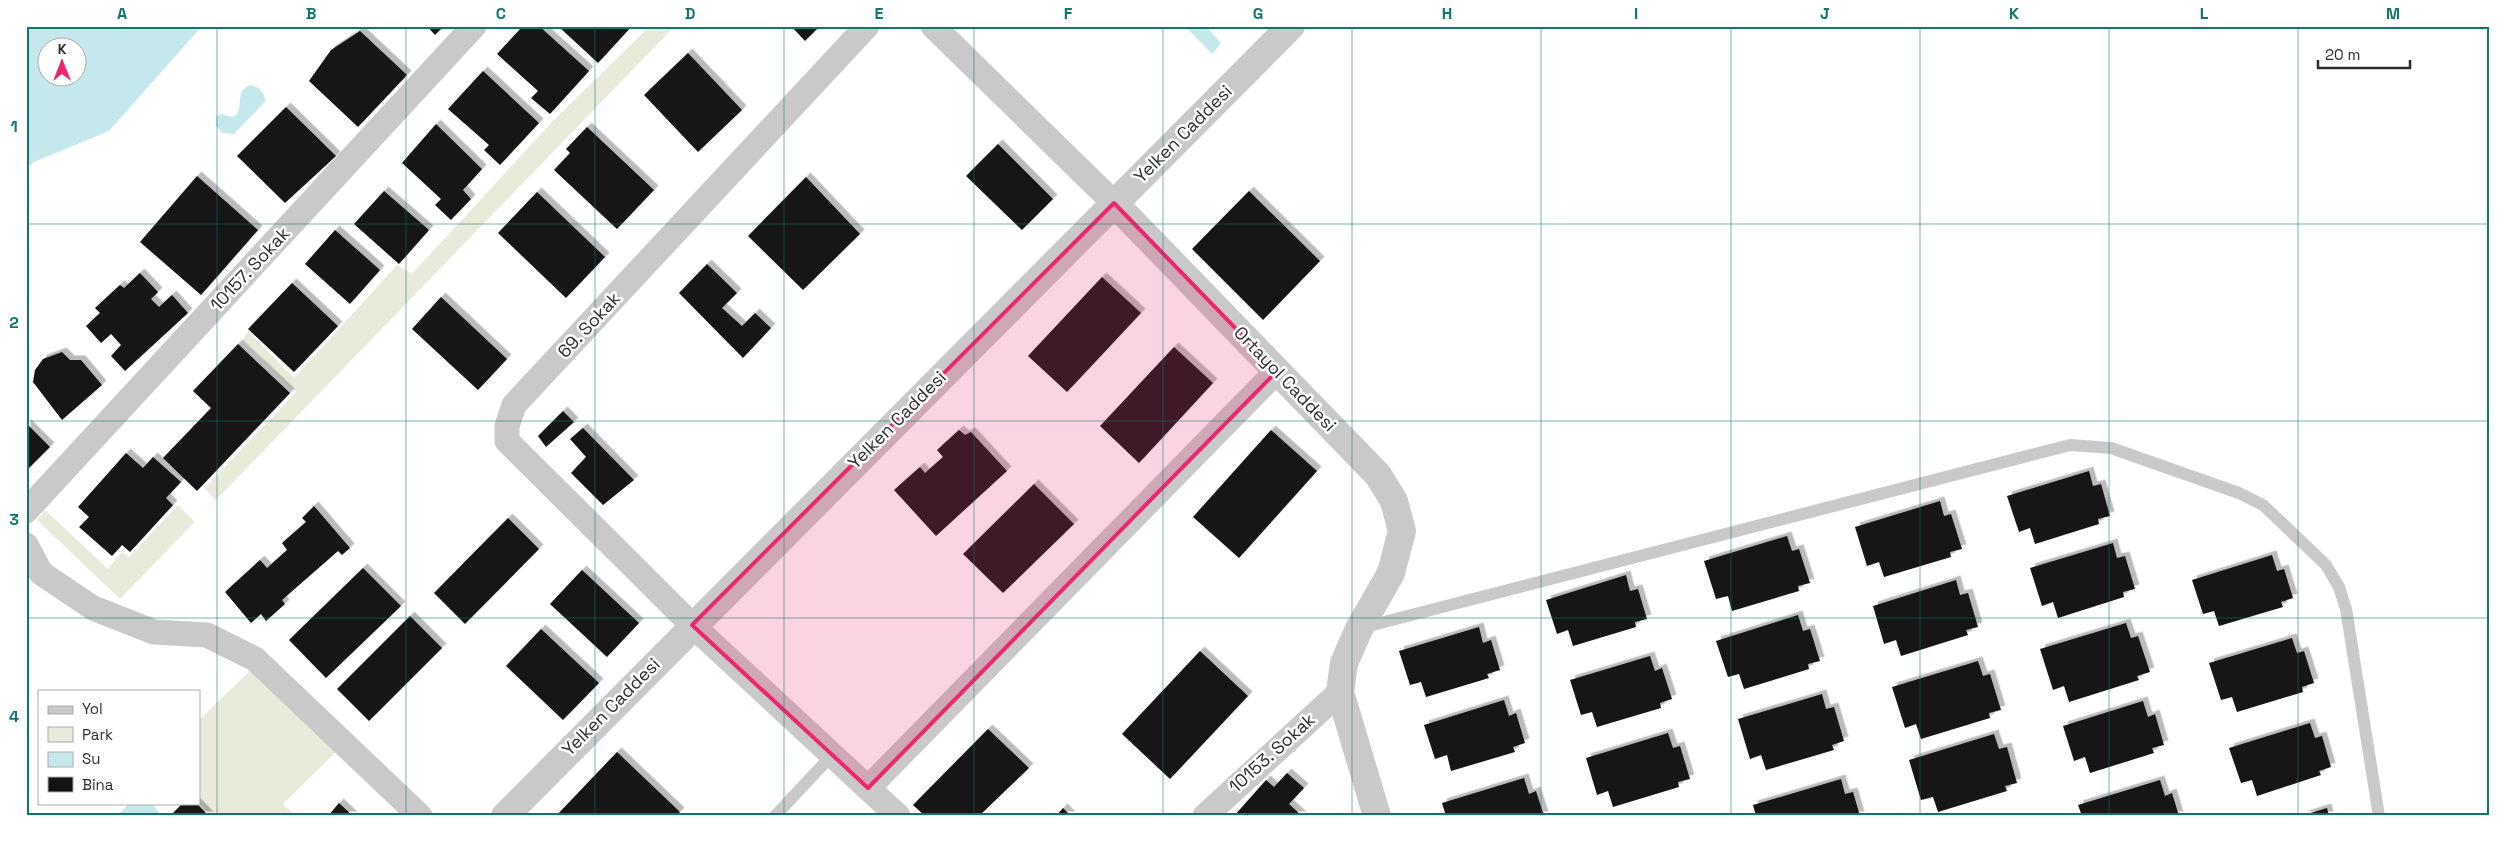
<svg xmlns="http://www.w3.org/2000/svg" width="2515" height="842" viewBox="0 0 2515 842" font-family="'Space Grotesk',sans-serif">
  <style>
    .green { fill: #e8ebd9 }
    .water { fill: #c4e8ec; fill-rule: evenodd }
    .building { fill: #131313; filter: url(#shadow) }
    .lines { fill: none; stroke-linecap: round; stroke-linejoin: round }
    .service { stroke: #c9c9c9; stroke-width: 12 }
    .minor { stroke: #c9c9c9; stroke-width: 25 }
    .tertiary { stroke: #c9c9c9; stroke-width: 28 }
    .marked { fill: #ea276f; fill-opacity: 0.2; stroke: #ea276f; stroke-width: 4; stroke-linejoin: round }
    .grid { fill: none; stroke: #0f766e; stroke-width: 1; stroke-opacity: 0.55 }
    .labels { text-anchor: middle; stroke-width: 5; stroke-linejoin: round; paint-order: stroke }
    .street-label { font-size: 18px; fill: #2c2c2c; stroke: #fff }
    .neatline { fill: none; stroke: #0f766e; stroke-width: 2 }
    .grid-label { font-size: 16px; text-anchor: middle; font-weight: bold; fill: #0f766e }
  </style>
  <defs>
    <filter id="shadow"><feDropShadow dx="4.5" dy="-4.5" stdDeviation="0" flood-color="#0004"/></filter>
  </defs>
  <rect width="100%" height="100%" fill="#fff"/>
  <g class="green">
    <path d="M 650,26 L 666,28 L 675,26 L 120,599 L 37,520 L 45,510 L 108,569 L 122,552 L 129,557 L 178,505 L 195,522 L 215,500 L 205,488 L 296,392 L 243,340 L 248,331 L 294,378 L 397,265 L 412,274 L 553,121 Z"/>
    <path d="M 255,666 L 338,750 L 283,804 L 295,816 L 211,816 L 199,803 L 199,720 Z"/>
  </g>
  <g class="water">
    <path d="M 26,26 L 202,26 L 109,131 L 34,162 L 26,169 ZM 48,48 L 78,48 L 78,78 L 48,78 Z"/>
    <path d="M 1185,26 L 1206,26 L 1221,43 L 1212,54 Z"/>
    <path d="M 250,85 C 260,87 265,92 265,102 L 234,134 L 222,133 L 216,126 L 216,116 L 221,114 L 233,117 L 237,114 C 243,103 235,92 250,85 Z"/>
    <path d="M 130,803 L 151,803 L 159,812 L 155,816 L 117,816 Z"/>
  </g>
  <g class="building">
    <path d="M 427,26 L 444,26 L 435,35 Z"/>
    <path d="M 523,26 L 539,26 L 589,71 L 550,114 L 531,98 L 538,91 L 497,54 Z"/>
    <path d="M 558,26 L 632,26 L 598,63 Z"/>
    <path d="M 791,26 L 820,26 L 805,41 Z"/>
    <path d="M 360,31 L 407,75 L 358,127 L 309,81 L 331,50 Z"/>
    <path d="M 688,53 L 742,110 L 698,152 L 644,95 Z"/>
    <path d="M 483,71 L 539,123 L 500,165 L 484,150 L 489,145 L 448,109 Z"/>
    <path d="M 286,107 L 336,156 L 285,203 L 237,156 Z"/>
    <path d="M 436,124 L 482,169 L 463,190 L 471,199 L 451,220 L 435,205 L 441,199 L 402,163 Z"/>
    <path d="M 587,127 L 654,190 L 617,229 L 554,170 L 570,153 L 566,149 Z"/>
    <path d="M 998,144 L 1053,199 L 1022,230 L 966,176 Z"/>
    <path d="M 197,176 L 258,230 L 201,295 L 140,242 Z"/>
    <path d="M 806,177 L 860,234 L 803,290 L 748,236 Z"/>
    <path d="M 384,191 L 429,230 L 399,264 L 354,224 Z"/>
    <path d="M 1249,191 L 1320,261 L 1263,320 L 1192,249 Z"/>
    <path d="M 537,192 L 605,257 L 566,298 L 498,233 Z"/>
    <path d="M 335,230 L 380,270 L 350,304 L 305,264 Z"/>
    <path d="M 707,264 L 737,293 L 722,308 L 742,326 L 755,313 L 771,328 L 743,358 L 679,293 Z"/>
    <path d="M 140,273 L 158,292 L 151,299 L 159,307 L 172,295 L 188,313 L 125,371 L 111,356 L 121,345 L 111,334 L 101,343 L 86,326 L 100,313 L 95,308 L 120,285 L 124,288 Z"/>
    <path d="M 1102,277 L 1141,313 L 1067,392 L 1028,356 Z"/>
    <path d="M 292,283 L 338,326 L 294,372 L 248,329 Z"/>
    <path d="M 441,297 L 507,359 L 478,390 L 412,329 Z"/>
    <path d="M 238,344 L 290,393 L 197,491 L 163,458 L 211,408 L 193,391 Z"/>
    <path d="M 1174,347 L 1213,383 L 1139,463 L 1100,426 Z"/>
    <path d="M 62,352 L 70,360 L 81,360 L 102,385 L 62,420 L 33,382 L 35,370 L 43,359 Z"/>
    <path d="M 563,411 L 574,422 L 546,447 L 538,436 Z"/>
    <path d="M 26,423 L 50,447 L 26,471 Z"/>
    <path d="M 583,428 L 634,480 L 603,505 L 571,473 L 586,457 L 570,439 Z"/>
    <path d="M 959,430 L 965,435 L 971,432 L 1007,471 L 936,536 L 894,490 L 920,467 L 925,473 L 943,457 L 937,450 Z"/>
    <path d="M 1271,430 L 1317,471 L 1239,558 L 1193,517 Z"/>
    <path d="M 126,453 L 143,468 L 153,457 L 181,482 L 166,498 L 173,505 L 130,552 L 122,545 L 112,556 L 79,527 L 89,517 L 78,507 Z"/>
    <path d="M 2089,471 L 2093,486 L 2101,484 L 2110,516 L 2098,519 L 2099,524 L 2035,544 L 2030,528 L 2019,532 L 2007,496 Z"/>
    <path d="M 1034,484 L 1074,524 L 1003,593 L 963,554 Z"/>
    <path d="M 1940,501 L 1944,516 L 1951,514 L 1962,549 L 1950,552 L 1951,557 L 1884,577 L 1879,562 L 1867,566 L 1855,527 Z"/>
    <path d="M 314,506 L 350,548 L 342,555 L 338,551 L 282,600 L 285,604 L 266,621 L 261,614 L 251,623 L 225,592 L 260,560 L 267,568 L 287,550 L 282,543 L 306,522 L 302,518 Z"/>
    <path d="M 508,518 L 539,549 L 465,624 L 434,593 Z"/>
    <path d="M 1787,536 L 1792,551 L 1799,549 L 1810,583 L 1798,586 L 1799,591 L 1732,611 L 1728,596 L 1716,599 L 1704,561 Z"/>
    <path d="M 2113,543 L 2117,558 L 2125,556 L 2135,589 L 2123,592 L 2124,597 L 2058,618 L 2053,602 L 2042,606 L 2030,568 Z"/>
    <path d="M 2272,555 L 2277,571 L 2284,569 L 2293,598 L 2281,602 L 2283,607 L 2219,626 L 2214,611 L 2203,614 L 2192,580 Z"/>
    <path d="M 363,568 L 401,606 L 326,678 L 289,640 Z"/>
    <path d="M 582,570 L 639,623 L 607,657 L 550,604 Z"/>
    <path d="M 1626,575 L 1630,591 L 1638,589 L 1647,619 L 1635,622 L 1636,627 L 1573,646 L 1568,630 L 1557,634 L 1546,600 Z"/>
    <path d="M 1956,580 L 1960,595 L 1968,593 L 1978,627 L 1966,630 L 1968,635 L 1901,656 L 1896,640 L 1884,644 L 1873,606 Z"/>
    <path d="M 1798,615 L 1803,631 L 1810,629 L 1820,661 L 1808,664 L 1809,669 L 1744,689 L 1739,674 L 1728,677 L 1716,641 Z"/>
    <path d="M 410,616 L 442,648 L 369,721 L 337,689 Z"/>
    <path d="M 2126,623 L 2131,638 L 2138,636 L 2150,672 L 2137,676 L 2139,680 L 2069,702 L 2064,686 L 2053,690 L 2040,649 Z"/>
    <path d="M 1479,627 L 1483,643 L 1491,640 L 1500,670 L 1487,674 L 1489,678 L 1426,697 L 1421,682 L 1410,685 L 1399,651 Z"/>
    <path d="M 541,629 L 599,683 L 563,720 L 506,666 Z"/>
    <path d="M 2292,638 L 2297,653 L 2304,651 L 2314,683 L 2302,687 L 2303,692 L 2237,712 L 2232,697 L 2221,700 L 2209,663 Z"/>
    <path d="M 1200,651 L 1248,696 L 1170,779 L 1122,734 Z"/>
    <path d="M 1650,656 L 1655,671 L 1662,668 L 1672,699 L 1660,703 L 1661,708 L 1597,727 L 1592,712 L 1581,715 L 1570,680 Z"/>
    <path d="M 1978,661 L 1983,676 L 1990,674 L 2001,710 L 1989,713 L 1990,718 L 1921,739 L 1916,724 L 1905,728 L 1892,687 Z"/>
    <path d="M 1822,694 L 1826,709 L 1834,707 L 1844,741 L 1832,745 L 1834,750 L 1766,770 L 1761,755 L 1750,759 L 1738,719 Z"/>
    <path d="M 1504,700 L 1509,716 L 1516,713 L 1525,743 L 1513,747 L 1515,752 L 1451,771 L 1447,755 L 1435,759 L 1424,725 Z"/>
    <path d="M 2143,701 L 2148,717 L 2155,714 L 2164,745 L 2152,748 L 2154,753 L 2090,773 L 2085,757 L 2074,761 L 2063,726 Z"/>
    <path d="M 2310,723 L 2315,738 L 2322,736 L 2331,767 L 2319,771 L 2321,775 L 2257,796 L 2252,780 L 2241,783 L 2229,748 Z"/>
    <path d="M 988,729 L 1029,768 L 979,816 L 925,816 L 913,805 Z"/>
    <path d="M 1668,733 L 1673,748 L 1680,746 L 1690,779 L 1678,782 L 1679,787 L 1613,807 L 1608,791 L 1597,795 L 1586,758 Z"/>
    <path d="M 1994,734 L 1999,749 L 2007,747 L 2017,783 L 2005,786 L 2007,791 L 1938,812 L 1933,797 L 1921,800 L 1909,760 Z"/>
    <path d="M 617,752 L 680,812 L 676,816 L 556,816 Z"/>
    <path d="M 1287,773 L 1304,788 L 1289,804 L 1302,816 L 1234,816 L 1266,780 L 1274,787 Z"/>
    <path d="M 1524,778 L 1529,794 L 1536,791 L 1544,816 L 1446,816 L 1442,803 Z"/>
    <path d="M 1841,779 L 1845,794 L 1853,792 L 1860,816 L 1756,816 L 1753,805 Z"/>
    <path d="M 2160,780 L 2165,796 L 2172,793 L 2179,816 L 2082,816 L 2078,805 Z"/>
    <path d="M 183,803 L 196,803 L 209,816 L 170,816 Z"/>
    <path d="M 339,803 L 353,816 L 328,816 Z"/>
    <path d="M 1063,808 L 1071,816 L 1056,816 Z"/>
    <path d="M 2327,808 L 2329,816 L 2305,816 L 2304,815 Z"/>
  </g>
  <g class="lines">
    <g class="service">
      <path d="M 1361,628 L 2070,445 L 2111,448 L 2239,493 L 2263,505 L 2326,565 L 2339,587 L 2346,609 L 2379,816"/>
      <path d="M 775,816 L 832,755"/>
    </g>
    <g class="minor">
      <path d="M 867,26 L 514,405 L 507,426 L 507,441 L 692,625 L 898,816"/>
      <path d="M 933,26 L 1114,203"/>
      <path d="M 26,511 L 474,26"/>
      <path d="M 26,545 L 41,573 L 93,608 L 154,632 L 207,635 L 255,659 L 420,816"/>
      <path d="M 868,788 L 1277,371"/>
      <path d="M 1205,816 L 1340,692"/>
    </g>
    <g class="tertiary">
      <path d="M 1114,203 L 1378,475 L 1394,501 L 1402,531 L 1391,573 L 1359,629 L 1344,663 L 1340,692 L 1377,816"/>
      <path d="M 505,816 L 1291,26"/>
    </g>
  </g>
  <path class="marked" d="M 1114,203 L 1277,371 L 868,788 L 692,625 Z"/>
  <path class="grid" d="M 217,26 L 217,816M 406,26 L 406,816M 595,26 L 595,816M 784,26 L 784,816M 974,26 L 974,816M 1163,26 L 1163,816M 1352,26 L 1352,816M 1541,26 L 1541,816M 1731,26 L 1731,816M 1920,26 L 1920,816M 2109,26 L 2109,816M 2298,26 L 2298,816M 26,224 L 2489,224M 26,421 L 2489,421M 26,618 L 2489,618"/>
  <g class="labels">
    <g class="street-label">
      <text transform="translate(1183 134) rotate(-45)" y="6">Yelken Caddesi</text>
      <text transform="translate(250 269) rotate(-47)" y="6">10157. Sokak</text>
      <text transform="translate(589 325) rotate(-47)" y="6">69. Sokak</text>
      <text transform="translate(1285 379) rotate(46)" y="6">Ortayol Caddesi</text>
      <text transform="translate(897 420) rotate(-45)" y="6">Yelken Caddesi</text>
      <text transform="translate(611 707) rotate(-45)" y="6">Yelken Caddesi</text>
      <text transform="translate(1272 753) rotate(-42)" y="6">10153. Sokak</text>
    </g>
  </g>
  <rect width="2515" height="842" fill="none" stroke="#ffffff" stroke-width="55"/>
  <rect x="38" y="690" width="162" height="115" fill="#ffffff" stroke="#ababab"/>
  <rect x="48" y="706" width="25" height="8" fill="#c9c9c9" stroke="#ababab"/>
  <text x="82" y="714" font-size="15" fill="#2c2c2c">Yol</text>
  <rect x="48" y="727" width="25" height="15" fill="#e8ebd9" stroke="#ababab"/>
  <text x="82" y="740" font-size="15" fill="#2c2c2c">Park</text>
  <rect x="48" y="752" width="25" height="15" fill="#c4e8ec" stroke="#ababab"/>
  <text x="82" y="764" font-size="15" fill="#2c2c2c">Su</text>
  <rect x="48" y="777" width="25" height="15" fill="#131313" stroke="#ababab"/>
  <text x="82" y="790" font-size="15" fill="#2c2c2c">Bina</text>
  <g transform="translate(62 62)"><circle r="24" fill="#ffffff" stroke="#ababab"/>
  <path d="M0-4L9 19L0 12L-9 19Z" fill="#ea276f"/>
  <text y="-8" font-size="14" font-weight="bold" text-anchor="middle" fill="#2c2c2c">K</text>
  </g>
  <path d="M2318 60v8h92v-8" fill="none" stroke="#2c2c2c" stroke-width="2.5"/>
  <text x="2325" y="60" font-size="15" fill="#2c2c2c" stroke="#ffffff" stroke-width="4" paint-order="stroke">20 m</text>
  <rect x="28" y="28" width="2460" height="786" class="neatline"/>
  <g class="grid-label">
    <text x="122" y="19">A</text>
    <text x="311" y="19">B</text>
    <text x="501" y="19">C</text>
    <text x="690" y="19">D</text>
    <text x="879" y="19">E</text>
    <text x="1068" y="19">F</text>
    <text x="1258" y="19">G</text>
    <text x="1447" y="19">H</text>
    <text x="1636" y="19">I</text>
    <text x="1825" y="19">J</text>
    <text x="2014" y="19">K</text>
    <text x="2204" y="19">L</text>
    <text x="2393" y="19">M</text>
    <text x="14" y="132">1</text>
    <text x="14" y="328">2</text>
    <text x="14" y="525">3</text>
    <text x="14" y="722">4</text>
  </g>
</svg>
